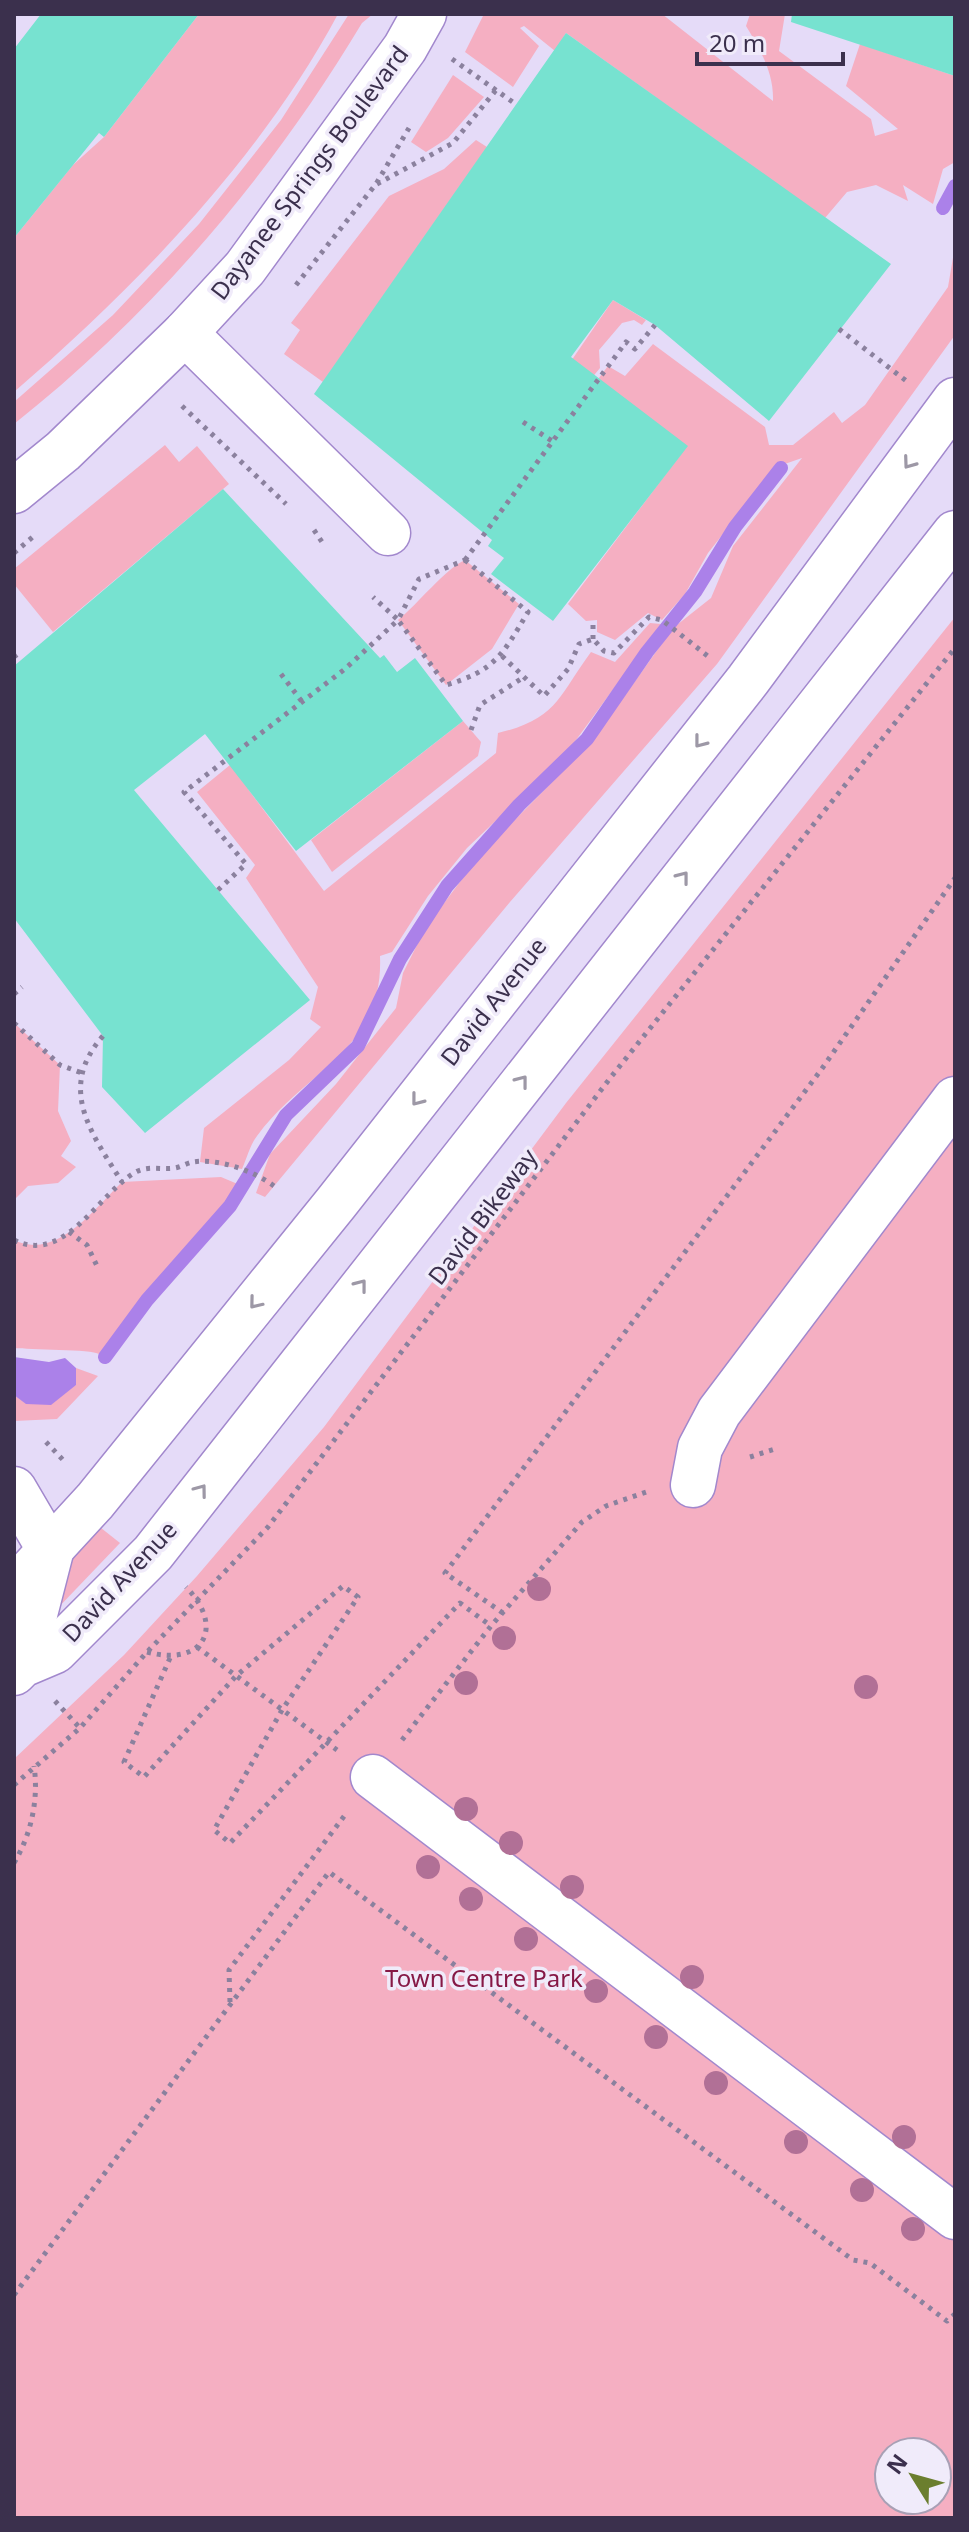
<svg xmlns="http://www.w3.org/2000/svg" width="969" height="2532" viewBox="0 0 969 2532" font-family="'Noto Sans',sans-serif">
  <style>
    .green { fill: #f5afc2; fill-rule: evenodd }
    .water { fill: #ab81e9 }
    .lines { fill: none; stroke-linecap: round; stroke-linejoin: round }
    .stream { stroke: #ab81e9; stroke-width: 14 }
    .building { fill: #77e2d0 }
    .minor-casing { stroke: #a288cd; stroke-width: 47 }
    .major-casing { stroke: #a288cd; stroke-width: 47 }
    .path { stroke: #8b819e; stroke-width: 5; stroke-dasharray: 4 6; stroke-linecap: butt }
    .minor { stroke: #fff; stroke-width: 44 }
    .major { stroke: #fff; stroke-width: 44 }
    .tree { fill: #b17096 }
    .oneway { stroke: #9d98a6 }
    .labels { text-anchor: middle; stroke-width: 7; stroke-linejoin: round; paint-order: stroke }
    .street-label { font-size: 24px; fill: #3b304d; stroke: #f0ebfa }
    .park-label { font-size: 24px; fill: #861946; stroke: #f0ebfa }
  </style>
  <rect width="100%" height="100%" fill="#e5dbf8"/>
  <g class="green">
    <path d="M 199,14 L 338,14 C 261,158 137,286 14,392 L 14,238 L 73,165 L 104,137 Z"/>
    <path d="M 349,14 L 373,14 L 362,23 C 271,175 153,314 14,424 L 14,402 L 113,315 L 199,224 L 281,120 Z"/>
    <path d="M 484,14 L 662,14 L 773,101 C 774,73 760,49 746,26 L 750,14 L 785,14 L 779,51 L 871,119 L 875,136 L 898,129 L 846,86 L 860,44 L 955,76 L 955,162 L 943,169 L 933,204 L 903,185 L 908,201 L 876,185 L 847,192 L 825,218 L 566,33 L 555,51 L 524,26 L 520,28 L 539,46 L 513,87 L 465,52 Z"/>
    <path d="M 453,75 L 484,97 L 448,138 L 426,152 L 411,142 Z"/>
    <path d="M 476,140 L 487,147 L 323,382 L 284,354 L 300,330 L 291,323 L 389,196 L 444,169 Z"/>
    <path d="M 955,246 L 955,335 L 717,664 L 510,902 L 265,1197 L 256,1193 L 270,1154 L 336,1084 L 396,1008 L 403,973 L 426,927 L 481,854 L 591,743 L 673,628 L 711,598 L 733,546 L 802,458 L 779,466 L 752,497 L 708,553 L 685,594 L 662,620 L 648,613 L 615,640 L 597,632 L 597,620 L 586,621 L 568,604 L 687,446 L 586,395 L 608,366 L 625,376 L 653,344 L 765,427 L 769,445 L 793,445 L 834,412 L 842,423 L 865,405 L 948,287 Z"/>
    <path d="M 613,300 L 646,320 L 642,325 L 634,320 L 622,323 L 599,350 L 600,368 L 551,427 L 534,415 Z"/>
    <path d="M 165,445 L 179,462 L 197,446 L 229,484 L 53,632 L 14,584 L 14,569 Z"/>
    <path d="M 465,560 L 519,604 L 492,649 L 446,685 L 398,620 C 418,604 445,569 465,560 Z"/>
    <path d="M 955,617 L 955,2518 L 14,2518 L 14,1759 L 124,1655 L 197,1576 L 324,1427 L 566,1103 ZM 889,2452 L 937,2452 L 937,2500 L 889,2500 Z"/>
    <path d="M 650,623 L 661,624 L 565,755 L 467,848 L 428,896 L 392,952 L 380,956 C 384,1051 305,1070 257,1136 C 250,1145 247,1158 242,1169 L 200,1162 L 204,1128 L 289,1060 L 321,1027 L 310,1019 L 318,987 L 246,878 L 255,865 L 197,792 L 252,747 L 248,789 L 324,891 L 496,753 L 498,733 C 558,719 559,695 591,652 L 615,662 Z"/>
    <path d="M 463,721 L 481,742 L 478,756 L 332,872 L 311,840 Z"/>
    <path d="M 14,1023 L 60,1065 L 58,1111 L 71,1141 L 61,1156 L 76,1167 L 58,1183 L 28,1186 L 14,1200 Z"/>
    <path d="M 221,1177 L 240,1185 L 99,1354 C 92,1349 29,1350 14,1348 L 14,1240 C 57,1261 94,1209 122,1182 Z"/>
    <path d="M 76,1368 L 98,1376 L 57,1419 L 14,1421 L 14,1395 L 27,1404 L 76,1385 Z"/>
    <path d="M 96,1524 L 120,1543 L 55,1611 L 61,1564 Z"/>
  </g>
  <path class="water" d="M 14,1357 L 49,1362 L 65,1358 L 76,1368 L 76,1385 L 51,1405 L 26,1404 L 14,1395 Z"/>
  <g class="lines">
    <g class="stream">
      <path d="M 943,208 L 955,186"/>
      <path d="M 105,1357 L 147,1300 L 230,1206 L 286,1115 L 358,1046 L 400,959 L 447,886 L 519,805 L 587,739 L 647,652 L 695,592 L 735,527 L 781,468"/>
    </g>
  </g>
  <g class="building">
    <path d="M 41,14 L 199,14 L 104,137 L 99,133 L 14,238 L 14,49 Z"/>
    <path d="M 792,14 L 955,14 L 955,76 L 791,22 Z"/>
    <path d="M 566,33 L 891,264 L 769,421 L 655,325 L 613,300 L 571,357 L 688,446 L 553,621 L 491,574 L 504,558 L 488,546 L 492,540 L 314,394 Z"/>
    <path d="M 223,489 L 380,658 L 384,655 L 397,672 L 415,658 L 463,721 L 296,851 L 205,734 L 134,790 L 310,1000 L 145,1133 L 102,1087 L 103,1036 L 14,918 L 14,666 Z"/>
  </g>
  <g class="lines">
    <g class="minor-casing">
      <g id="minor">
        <path d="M 185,333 L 388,533"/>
        <path d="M 14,491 L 63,451 L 185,333 L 245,268 L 405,48 L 424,14"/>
        <path d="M 693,1485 L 700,1448 L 719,1412 L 955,1099"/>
        <path d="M 14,1489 L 51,1552 L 22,1665"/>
        <path d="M 373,1777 L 955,2217"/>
      </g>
    </g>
    <g class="major-casing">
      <g id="major">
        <path d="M 14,1589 L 95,1501 L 336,1203 L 748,680 L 955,400"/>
        <path d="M 14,1673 L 22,1665 L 55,1651 L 153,1553 L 955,533"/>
      </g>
    </g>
    <g class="path">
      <path d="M 452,59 L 517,105"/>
      <path d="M 377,184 L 453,143 L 496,90"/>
      <path d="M 296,285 L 376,184 L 409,128"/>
      <path d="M 839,329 L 909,383"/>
      <path d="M 182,406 L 286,504"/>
      <path d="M 523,422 L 552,441"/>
      <path d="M 314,530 L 324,545"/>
      <path d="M 14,553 L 35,535"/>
      <path d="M 465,560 L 528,612 C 503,654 495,671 446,685 L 398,620 L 419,579 Z"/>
      <path d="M 465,560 L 626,342 L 635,349 L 655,325"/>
      <path d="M 593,639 L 593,619"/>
      <path d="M 14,655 L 19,662"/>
      <path d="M 502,656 L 544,696 L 568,669 L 579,644 L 593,639 L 604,651 L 614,653 L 649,617 L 662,620 L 709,657"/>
      <path d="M 281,674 L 303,703"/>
      <path d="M 471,730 L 480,705 L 524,677"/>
      <path d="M 218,890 L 246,864 L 184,792 L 345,669 L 398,620 L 373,597"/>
      <path d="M 14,994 L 22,987"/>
      <path d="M 14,1023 L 60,1065 L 82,1073"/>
      <path d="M 103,1036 C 57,1088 91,1133 122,1182"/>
      <path d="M 69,1232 L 87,1245 L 97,1266"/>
      <path d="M 14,1240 C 64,1265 97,1196 134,1173 C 147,1165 161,1170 175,1168 C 181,1167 187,1163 193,1162 C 218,1158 254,1171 274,1186"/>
      <path d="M 46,1442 L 65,1462"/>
      <path d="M 750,1457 L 775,1449"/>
      <path d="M 503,1613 L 445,1573 L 821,1070 L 955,878"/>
      <path d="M 197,1647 L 337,1750"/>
      <path d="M 147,1652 C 203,1667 226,1628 186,1587"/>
      <path d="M 170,1658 L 124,1762 L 144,1777 L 236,1676 L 343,1586 L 358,1597 L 282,1710 L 214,1830 L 230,1843 L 460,1603 L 491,1626"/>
      <path d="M 55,1701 L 80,1728"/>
      <path d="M 402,1740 L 491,1626 L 582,1522 L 606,1506 L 649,1491"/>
      <path d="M 14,1785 L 80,1728 L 147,1652 L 268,1527 L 611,1077 L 955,648"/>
      <path d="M 14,1863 C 31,1835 39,1799 34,1766"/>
      <path d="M 230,2002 L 229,1970 L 345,1815"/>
      <path d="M 14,2295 L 329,1872 L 853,2260 L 870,2263 L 947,2321 L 955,2314"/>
    </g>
    <use href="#minor" class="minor"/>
    <use href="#major" class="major"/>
  </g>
  <g class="tree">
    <circle cx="539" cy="1589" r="12"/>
    <circle cx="504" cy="1638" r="12"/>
    <circle cx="466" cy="1683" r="12"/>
    <circle cx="866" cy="1687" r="12"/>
    <circle cx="466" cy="1809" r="12"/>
    <circle cx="511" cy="1843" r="12"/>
    <circle cx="428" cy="1867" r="12"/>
    <circle cx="572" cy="1887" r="12"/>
    <circle cx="471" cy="1899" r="12"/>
    <circle cx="526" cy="1939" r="12"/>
    <circle cx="692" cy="1977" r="12"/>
    <circle cx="596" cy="1991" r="12"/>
    <circle cx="656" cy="2037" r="12"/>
    <circle cx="716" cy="2083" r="12"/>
    <circle cx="904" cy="2137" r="12"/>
    <circle cx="796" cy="2142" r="12"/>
    <circle cx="862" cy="2190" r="12"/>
    <circle cx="913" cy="2229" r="12"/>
  </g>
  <defs><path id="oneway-chevron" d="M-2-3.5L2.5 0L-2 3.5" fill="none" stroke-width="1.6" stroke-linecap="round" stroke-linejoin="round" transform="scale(2)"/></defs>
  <g class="oneway">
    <use href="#oneway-chevron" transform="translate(909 463) rotate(126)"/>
    <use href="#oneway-chevron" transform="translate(700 742) rotate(128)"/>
    <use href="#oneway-chevron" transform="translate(683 877) rotate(-52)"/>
    <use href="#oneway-chevron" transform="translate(522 1081) rotate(-52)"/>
    <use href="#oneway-chevron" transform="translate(417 1100) rotate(128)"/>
    <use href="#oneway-chevron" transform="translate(361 1285) rotate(-52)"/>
    <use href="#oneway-chevron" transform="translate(255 1303) rotate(129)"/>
    <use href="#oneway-chevron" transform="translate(201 1490) rotate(-53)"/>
  </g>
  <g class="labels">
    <g class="street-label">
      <text transform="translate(310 173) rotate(-53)" y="8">Dayanee Springs Boulevard</text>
      <text transform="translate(494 1002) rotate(-52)" y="8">David Avenue</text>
      <text transform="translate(483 1217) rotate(-53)" y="8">David Bikeway</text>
      <text transform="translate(120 1582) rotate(-47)" y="8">David Avenue</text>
    </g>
    <g class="park-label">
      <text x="484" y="1987">Town Centre Park</text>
    </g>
  </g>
  <rect width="969" height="2532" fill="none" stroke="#3b304d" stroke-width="32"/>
  <g transform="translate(913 2476) rotate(307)"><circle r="38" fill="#f0ebfa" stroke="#a8a0b5" stroke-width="2"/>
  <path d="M0-6L14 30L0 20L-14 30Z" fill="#6b7e2e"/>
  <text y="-12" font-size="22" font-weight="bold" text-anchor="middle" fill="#3b304d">N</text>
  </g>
  <path d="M697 52v12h146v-12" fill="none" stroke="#3b304d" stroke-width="4"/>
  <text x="709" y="52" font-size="24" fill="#3b304d" stroke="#f0ebfa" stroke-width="6" paint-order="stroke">20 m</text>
</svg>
